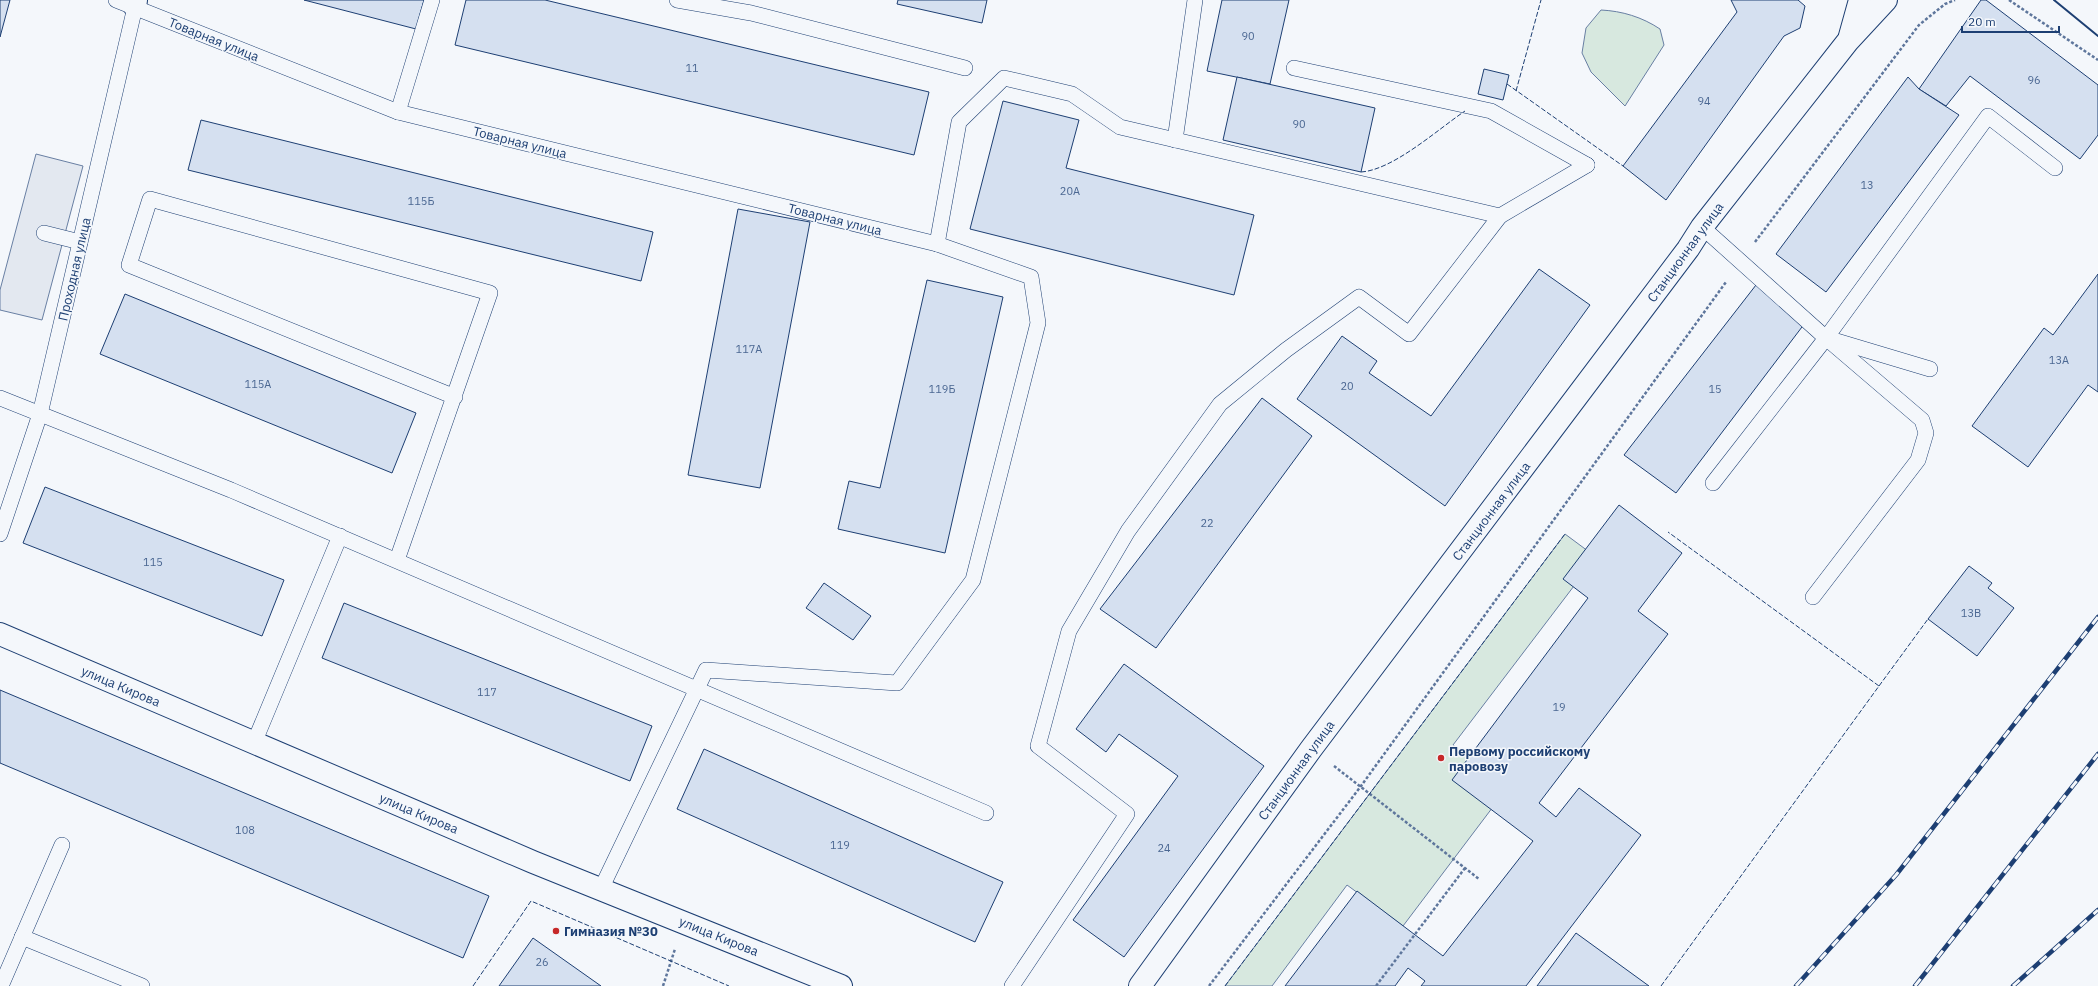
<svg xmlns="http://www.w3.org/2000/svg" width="2098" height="986" viewBox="0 0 2098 986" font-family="'IBM Plex Sans',sans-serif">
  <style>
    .green { fill: #d7e8df; stroke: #687fa3 }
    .parking { fill: #e3e8f0; stroke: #687fa3 }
    .building { fill: #d5e0f0; stroke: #1d3f73 }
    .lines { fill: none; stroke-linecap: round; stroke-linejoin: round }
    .service-casing { stroke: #1d3f73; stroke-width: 16 }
    .pedestrian-casing { stroke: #1d3f73; stroke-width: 24 }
    .tertiary-casing { stroke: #1d3f73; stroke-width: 24 }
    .secondary-casing { stroke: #1d3f73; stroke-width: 24 }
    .path { stroke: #5e769c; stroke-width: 2.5; stroke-dasharray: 3 2; stroke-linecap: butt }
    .service { stroke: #f4f7fb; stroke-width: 15 }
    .pedestrian { stroke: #f4f7fb; stroke-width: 22 }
    .tertiary { stroke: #f4f7fb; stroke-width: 22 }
    .secondary { stroke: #f4f7fb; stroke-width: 22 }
    .rail-casing { stroke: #1d3f73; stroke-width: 4.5 }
    .rail { stroke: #f4f7fb; stroke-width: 3; stroke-dasharray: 9; stroke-linecap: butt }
    .fence { stroke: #1d3f73; stroke-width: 1; stroke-dasharray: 5 2; stroke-linecap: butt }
    .wall { stroke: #1d3f73; stroke-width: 2 }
    .poi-dot { fill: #c62828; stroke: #f4f7fb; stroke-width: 1.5 }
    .labels { text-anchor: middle; stroke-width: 3; stroke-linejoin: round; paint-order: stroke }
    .number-label { font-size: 11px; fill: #4b6792 }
    .street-label { font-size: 13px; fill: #1d3f73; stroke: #f4f7fb }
    .poi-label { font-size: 13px; font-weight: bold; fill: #1d3f73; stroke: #f4f7fb; text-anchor: start }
  </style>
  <rect width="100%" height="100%" fill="#f4f7fb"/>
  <g class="green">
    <path d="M 1601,10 C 1622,11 1642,17 1660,29 L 1664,45 L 1625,106 L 1591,72 L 1582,53 L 1586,28 Z"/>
    <path d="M 1565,534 L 1596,557 L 1453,745 L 1508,787 L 1403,926 L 1347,885 L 1272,986 L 1225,986 Z"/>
  </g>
  <path class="parking" d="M 36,154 L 83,166 L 42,320 L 0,310 L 0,290 Z"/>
  <g class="building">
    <path d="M 0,0 L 10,0 L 0,37 Z"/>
    <path d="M 304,0 L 424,0 L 416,29 Z"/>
    <path d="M 466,0 L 545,0 L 929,92 L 914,155 L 455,45 Z"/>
    <path d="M 898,0 L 987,0 L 982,23 L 897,4 Z"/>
    <path d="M 1222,0 L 1289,0 L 1270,84 L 1207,71 Z"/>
    <path d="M 1731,0 L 1798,0 L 1805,6 L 1800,28 L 1784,36 L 1666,200 L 1623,166 L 1737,12 Z"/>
    <path d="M 1981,0 L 1986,0 L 2098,85 L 2098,135 L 2080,159 L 1970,76 L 1946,106 L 1919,89 Z"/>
    <path d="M 1484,69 L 1509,75 L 1503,100 L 1478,94 Z"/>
    <path d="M 1237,77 L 1375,108 L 1361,172 L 1223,140 Z"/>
    <path d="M 1908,77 L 1919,89 L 1959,115 L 1826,292 L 1776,254 Z"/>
    <path d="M 1003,101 L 1079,120 L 1066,168 L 1254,215 L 1234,295 L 970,229 Z"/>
    <path d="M 201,120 L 653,232 L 641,281 L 188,170 Z"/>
    <path d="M 738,209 L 810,222 L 760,488 L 688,475 Z"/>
    <path d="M 1539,269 L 1590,305 L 1445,506 L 1297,399 L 1342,336 L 1377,361 L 1369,373 L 1431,416 Z"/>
    <path d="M 2098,274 L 2098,392 L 2088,385 L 2028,467 L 1972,426 L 2044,328 L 2053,335 Z"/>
    <path d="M 927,280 L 1003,297 L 945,553 L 838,529 L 849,481 L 880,488 Z"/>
    <path d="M 1756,285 L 1805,323 L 1676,493 L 1624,455 Z"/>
    <path d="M 125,294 L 416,413 L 392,473 L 100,354 Z"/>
    <path d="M 1262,398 L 1312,436 L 1156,648 L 1100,609 Z"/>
    <path d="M 45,487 L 284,580 L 262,636 L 23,543 Z"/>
    <path d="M 1619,505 L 1682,553 L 1638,611 L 1668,634 L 1539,803 L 1556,817 L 1579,788 L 1641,835 L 1526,986 L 1421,986 L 1425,981 L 1408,968 L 1395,986 L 1285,986 L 1357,891 L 1443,956 L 1533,841 L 1452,780 L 1588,598 L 1563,579 Z"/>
    <path d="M 1969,566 L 1992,583 L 1988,588 L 2014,608 L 1977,656 L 1928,619 Z"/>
    <path d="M 824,583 L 871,616 L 853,640 L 806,608 Z"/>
    <path d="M 344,603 L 652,726 L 630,781 L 322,658 Z"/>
    <path d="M 1124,664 L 1264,766 L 1124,957 L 1073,920 L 1178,776 L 1119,734 L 1106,752 L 1076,729 Z"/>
    <path d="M 0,690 L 489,896 L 463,958 L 0,763 Z"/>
    <path d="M 704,749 L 1003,882 L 975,942 L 677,809 Z"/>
    <path d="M 1576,933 L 1649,986 L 1537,986 Z"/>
    <path d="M 533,938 L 601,986 L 499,986 Z"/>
  </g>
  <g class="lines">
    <g class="service-casing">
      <g id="service">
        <path d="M 116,0 L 398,112 L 937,244 L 1031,277 L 1038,323 L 973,580 L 897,683 L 706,670 L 601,889"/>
        <path d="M 677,0 L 751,13 L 965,68"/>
        <path d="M 1294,68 L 1491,111 L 1587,165"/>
        <path d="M 398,112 L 432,0"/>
        <path d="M 1175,140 L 1195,0"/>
        <path d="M 1702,227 L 1826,338 L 1922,420 L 1926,433 L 1918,460 L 1813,597"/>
        <path d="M 44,233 L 80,242"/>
        <path d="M 937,244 L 959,122 L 1004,78 L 1072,94 L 1120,127 L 1500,216 L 1587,165"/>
        <path d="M 1833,340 L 1930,369"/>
        <path d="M 0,398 L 231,490 L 986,813"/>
        <path d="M 1713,483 L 1826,338 L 1988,116 L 2055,168"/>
        <path d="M 0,534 L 40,414 L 135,7"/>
        <path d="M 397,560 L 490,293 L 150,199 L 129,265 L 455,397"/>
        <path d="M 254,743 L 340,536"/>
        <path d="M 22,937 L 142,986"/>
        <path d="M 1,986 L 62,845"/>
        <path d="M 1012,986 L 1127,814 L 1038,746 L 1069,631 L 1128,531 L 1220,404 L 1286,350 L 1359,297 L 1409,334 L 1500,216"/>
      </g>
    </g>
    <g class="pedestrian-casing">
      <path id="pedestrian" d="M 135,7 L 136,0"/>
    </g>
    <g class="tertiary-casing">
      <path id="tertiary" d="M 0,634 L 533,862 L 841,986"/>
    </g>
    <g class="secondary-casing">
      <g id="secondary">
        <path d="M 1850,36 L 1860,0"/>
        <path d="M 1140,986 L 1311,749 L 1688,249 L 1702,227 L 1848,41 L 1886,0"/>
      </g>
    </g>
    <g class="path">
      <path d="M 2009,0 L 2098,60"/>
      <path d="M 1755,242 L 1919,25 L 1945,4 L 1955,0"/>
      <path d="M 1334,766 L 1479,879"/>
      <path d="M 663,986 L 675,949"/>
      <path d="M 1209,986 L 1361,786 L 1726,282"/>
      <path d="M 1376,986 L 1465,868"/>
    </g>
    <use href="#service" class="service"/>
    <use href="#pedestrian" class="pedestrian"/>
    <use href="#tertiary" class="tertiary"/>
    <use href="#secondary" class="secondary"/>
    <g class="rail-casing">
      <g id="rail">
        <path d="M 1796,986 L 1896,875 L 2098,617"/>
        <path d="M 1915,986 L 2098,754"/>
        <path d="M 2013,986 L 2098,910"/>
      </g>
    </g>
    <use href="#rail" class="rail"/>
    <g class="fence">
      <path d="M 1507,84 L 1623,166"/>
      <path d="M 1516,91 L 1541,0"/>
      <path d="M 1361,172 C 1393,170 1437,130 1465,111"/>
      <path d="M 1879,686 L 1928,619"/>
      <path d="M 473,986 L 531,901 L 729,986"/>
      <path d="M 1225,986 L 1565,534"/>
      <path d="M 1661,986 L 1879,686 L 1668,532"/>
    </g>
    <path class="wall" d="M 2054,0 L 2098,36"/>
  </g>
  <g class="poi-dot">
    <circle cx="1441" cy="758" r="4"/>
    <circle cx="556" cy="931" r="4"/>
  </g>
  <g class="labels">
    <g class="number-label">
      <text x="1248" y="40">90</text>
      <text x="692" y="72">11</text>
      <text x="2034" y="84">96</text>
      <text x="1704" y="105">94</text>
      <text x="1299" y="128">90</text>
      <text x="1867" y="189">13</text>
      <text x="1070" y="195">20А</text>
      <text x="421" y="205">115Б</text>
      <text x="749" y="353">117А</text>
      <text x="2059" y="364">13А</text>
      <text x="258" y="388">115А</text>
      <text x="1347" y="390">20</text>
      <text x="942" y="393">119Б</text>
      <text x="1715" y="393">15</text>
      <text x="1207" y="527">22</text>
      <text x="153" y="566">115</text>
      <text x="1971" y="617">13В</text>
      <text x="487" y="696">117</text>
      <text x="1559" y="711">19</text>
      <text x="245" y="834">108</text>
      <text x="840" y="849">119</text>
      <text x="1164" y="852">24</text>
      <text x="542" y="966">26</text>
    </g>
    <g class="street-label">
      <text transform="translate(214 39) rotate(22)" y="5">Товарная улица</text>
      <text transform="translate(520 142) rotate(14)" y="5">Товарная улица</text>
      <text transform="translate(835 219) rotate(14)" y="5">Товарная улица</text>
      <text transform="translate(1685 252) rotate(-54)" y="5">Станционная улица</text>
      <text transform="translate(74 269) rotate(-77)" y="5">Проходная улица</text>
      <text transform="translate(1491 511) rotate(-53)" y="5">Станционная улица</text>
      <text transform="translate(121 686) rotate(23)" y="5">улица Кирова</text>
      <text transform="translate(1296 770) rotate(-54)" y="5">Станционная улица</text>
      <text transform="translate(419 813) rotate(23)" y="5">улица Кирова</text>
      <text transform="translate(719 936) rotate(22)" y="5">улица Кирова</text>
    </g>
    <g class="poi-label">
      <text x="1449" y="756">Первому российскому<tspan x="1449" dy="15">паровозу</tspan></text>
      <text x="564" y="936">Гимназия №30</text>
    </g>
  </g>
  <path d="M1962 26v6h97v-6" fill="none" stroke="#1d3f73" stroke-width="2"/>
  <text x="1968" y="26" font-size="12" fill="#1d3f73" stroke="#f4f7fb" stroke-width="3" paint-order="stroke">20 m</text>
</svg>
